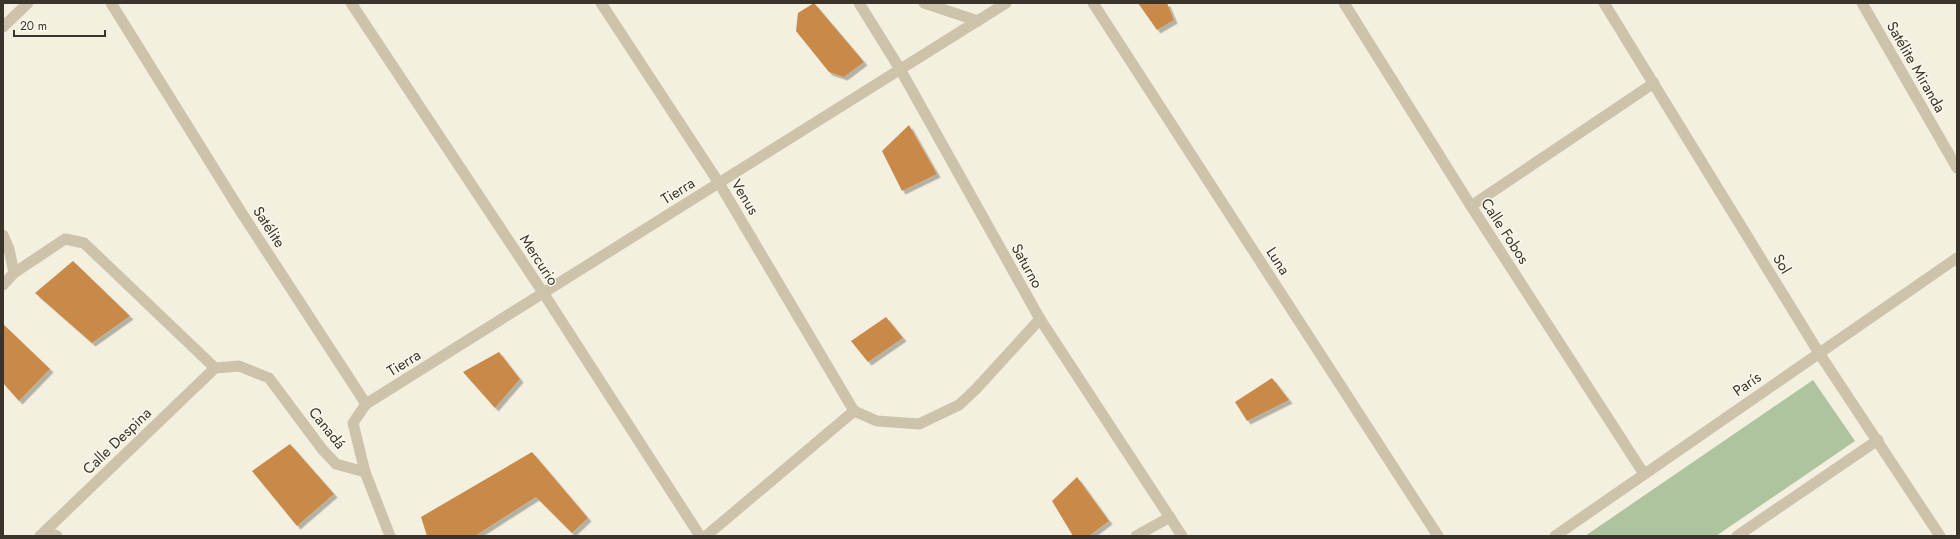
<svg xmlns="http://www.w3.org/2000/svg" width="1960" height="539" viewBox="0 0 1960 539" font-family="Jost,sans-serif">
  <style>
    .green { fill: #aec49f }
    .building { fill: #c98949; filter: url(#shadow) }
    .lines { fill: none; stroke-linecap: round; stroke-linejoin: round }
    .minor { stroke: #cdc3ab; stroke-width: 11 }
    .tertiary { stroke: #cdc3ab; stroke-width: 11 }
    .labels { text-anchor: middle; stroke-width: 3; stroke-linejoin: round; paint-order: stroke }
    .street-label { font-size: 15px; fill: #3b342a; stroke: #fbf8ed }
  </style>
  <defs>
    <filter id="shadow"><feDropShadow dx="3.5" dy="3.5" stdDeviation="0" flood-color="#0004"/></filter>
  </defs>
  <rect width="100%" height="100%" fill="#f4f0e0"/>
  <path class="green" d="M 1813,380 L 1855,441 L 1716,536 L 1585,536 Z"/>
  <g class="building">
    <path d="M 814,3 L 864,62 L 844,77 L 829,72 L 796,31 L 798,13 Z"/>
    <path d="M 1138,3 L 1167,3 L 1174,20 L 1157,30 Z"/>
    <path d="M 909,125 L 937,174 L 902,191 L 882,151 Z"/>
    <path d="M 73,261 L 130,316 L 92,343 L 35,293 Z"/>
    <path d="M 886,317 L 903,338 L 868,362 L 851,341 Z"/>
    <path d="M 3,324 L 50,369 L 19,401 L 3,383 Z"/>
    <path d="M 499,352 L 520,379 L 495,408 L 463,372 Z"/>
    <path d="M 1272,378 L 1289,400 L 1247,421 L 1235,402 Z"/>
    <path d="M 290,444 L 334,494 L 297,526 L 252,471 Z"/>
    <path d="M 532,452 L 588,518 L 572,533 L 536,497 L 475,536 L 427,536 L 421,517 Z"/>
    <path d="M 1077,477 L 1109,521 L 1089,536 L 1073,536 L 1052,501 Z"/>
  </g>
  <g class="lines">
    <g class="minor">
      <path d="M 111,3 L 241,212 L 366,404 L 353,423 L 365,472 L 390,536"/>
      <path d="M 351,3 L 544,294 L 700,536"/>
      <path d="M 601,3 L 719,183 L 854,411"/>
      <path d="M 859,3 L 900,69 L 1040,319 L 1182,536"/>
      <path d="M 924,3 L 978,21"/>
      <path d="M 1093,3 L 1438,536"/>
      <path d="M 1344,3 L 1471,206 L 1644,474"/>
      <path d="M 1862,3 L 1957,168"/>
      <path d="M 3,27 L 28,3"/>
      <path d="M 1471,206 L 1654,83"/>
      <path d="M 3,235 L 9,249 L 14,273"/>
      <path d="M 3,285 L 14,273 L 65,239 L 84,243 L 215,368"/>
      <path d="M 1819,353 L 1940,536"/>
      <path d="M 215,368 L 239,366 L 269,378 L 322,449 L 336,464 L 365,472"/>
      <path d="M 366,404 L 1006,3"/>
      <path d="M 854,411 L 877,421 L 919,424 L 959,405 L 976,389 L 1040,319"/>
      <path d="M 46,531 L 57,536"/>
      <path d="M 40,536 L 215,368"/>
      <path d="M 706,536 L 854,411"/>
      <path d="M 1136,536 L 1170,517"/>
      <path d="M 1737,536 L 1878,440"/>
    </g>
    <g class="tertiary">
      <path d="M 1604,3 L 1819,353"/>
      <path d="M 1555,536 L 1957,258"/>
    </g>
  </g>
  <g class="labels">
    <g class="street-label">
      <text transform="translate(1916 67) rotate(60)" y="5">Satélite Miranda</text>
      <text transform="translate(678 191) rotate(-32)" y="5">Tierra</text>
      <text transform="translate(745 197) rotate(59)" y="5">Venus</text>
      <text transform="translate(269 227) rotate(57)" y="5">Satélite</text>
      <text transform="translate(1505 231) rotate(57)" y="5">Calle Fobos</text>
      <text transform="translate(539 260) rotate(57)" y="5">Mercurio</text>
      <text transform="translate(1278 261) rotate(57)" y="5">Luna</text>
      <text transform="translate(1782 264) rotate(59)" y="5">Sol</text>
      <text transform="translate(1027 266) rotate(61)" y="5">Saturno</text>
      <text transform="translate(404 363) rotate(-32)" y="5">Tierra</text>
      <text transform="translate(1747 384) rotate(-35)" y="5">París</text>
      <text transform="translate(327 428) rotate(51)" y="5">Canadá</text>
      <text transform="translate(117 441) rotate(-44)" y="5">Calle Despina</text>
    </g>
  </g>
  <rect width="1960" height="539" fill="none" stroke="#3b342a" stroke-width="8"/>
  <path d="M14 30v6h91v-6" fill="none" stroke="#3b342a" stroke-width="2"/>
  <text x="20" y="30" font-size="12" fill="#3b342a" stroke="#fbf8ed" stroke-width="3" paint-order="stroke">20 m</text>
</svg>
